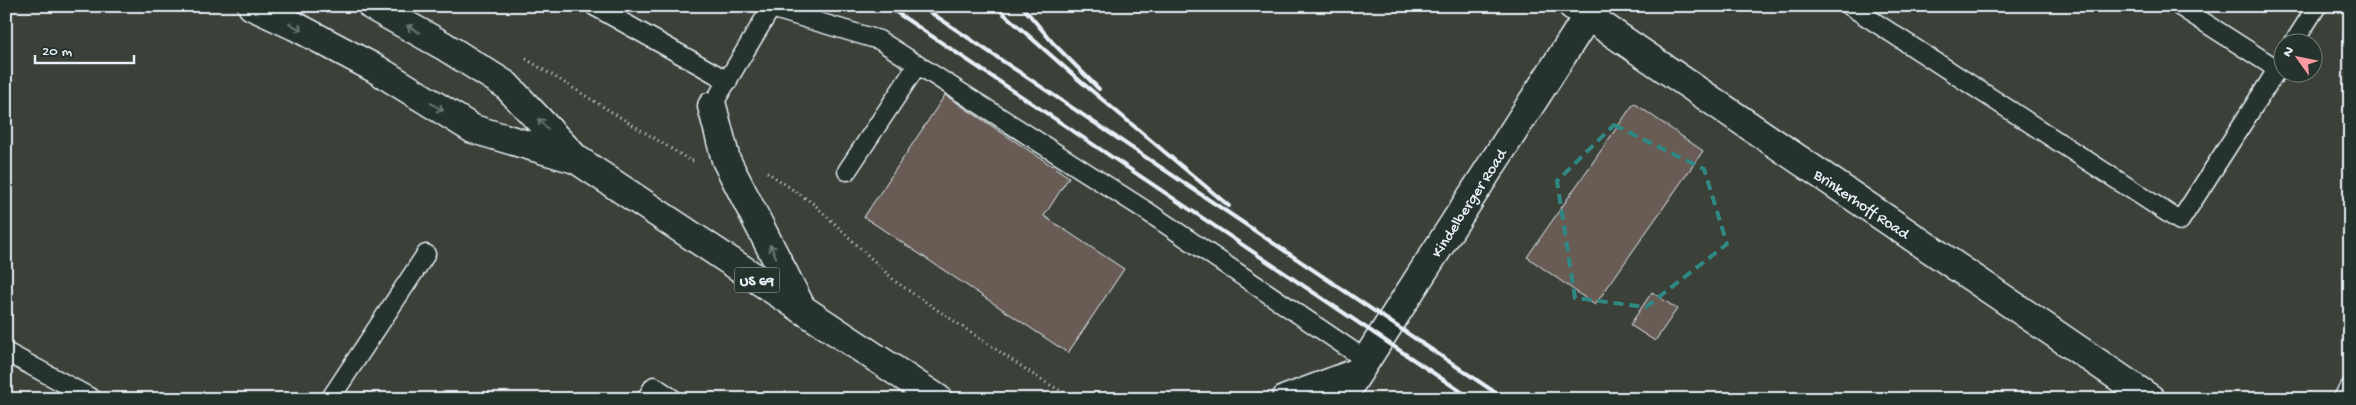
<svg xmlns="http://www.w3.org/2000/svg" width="2356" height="405" viewBox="0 0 2356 405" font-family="'Gochi Hand',sans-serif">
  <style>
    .built { fill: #3a3f39; fill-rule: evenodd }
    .building { fill: #685c55; stroke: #e8f1f8 }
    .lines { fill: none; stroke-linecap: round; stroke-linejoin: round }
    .service-casing { stroke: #e8f1f8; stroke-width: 21 }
    .minor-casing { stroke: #e8f1f8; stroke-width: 31 }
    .primary-casing { stroke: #e8f1f8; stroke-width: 31 }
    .path { stroke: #e8f1f8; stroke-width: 3; stroke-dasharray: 1 4; stroke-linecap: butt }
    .service { stroke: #26332d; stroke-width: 18 }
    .minor { stroke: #26332d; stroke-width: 28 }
    .primary { stroke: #26332d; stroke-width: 28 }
    .rail { stroke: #e8f1f8; stroke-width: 4 }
    .oneway { stroke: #6a7674 }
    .marked { fill: none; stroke: #308883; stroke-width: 4; stroke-dasharray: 10 6; stroke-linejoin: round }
    .labels { text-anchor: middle; stroke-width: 4.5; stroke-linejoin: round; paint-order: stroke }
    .shield { fill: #26332d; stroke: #aeb8bb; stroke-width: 1 }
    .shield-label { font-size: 15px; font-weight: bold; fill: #e8f1f8 }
    .street-label { font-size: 16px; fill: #e8f1f8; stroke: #26332d }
  </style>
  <rect width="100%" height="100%" fill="#26332d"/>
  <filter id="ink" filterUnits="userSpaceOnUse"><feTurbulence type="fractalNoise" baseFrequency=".02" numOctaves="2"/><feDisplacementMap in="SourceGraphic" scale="10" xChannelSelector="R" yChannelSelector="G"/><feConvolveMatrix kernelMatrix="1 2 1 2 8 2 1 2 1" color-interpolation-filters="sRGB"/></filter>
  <g filter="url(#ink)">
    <path class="built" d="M 6,6 L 2350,6 L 2350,399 L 6,399 ZM 2284,42 L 2314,42 L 2314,72 L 2284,72 Z"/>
    <g class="building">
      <path d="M 945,95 L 1069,177 L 1044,216 L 1124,269 L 1068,353 L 864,217 Z"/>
      <path d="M 1634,103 L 1703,151 L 1595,305 L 1527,257 Z"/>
      <path d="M 1652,292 L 1677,309 L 1655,341 L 1630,325 Z"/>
    </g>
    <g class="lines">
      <g class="service-casing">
        <g id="service">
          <path d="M 594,6 L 728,81"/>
          <path d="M 1850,6 L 2180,221 L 2284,59"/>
          <path d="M 2179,6 L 2277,69"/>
          <path d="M 2294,42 L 2317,6"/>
          <path d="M 712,106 L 771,8 L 879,40 L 1145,210 L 1366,360"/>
          <path d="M 847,171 L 918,64"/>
          <path d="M 6,352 L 93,399"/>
          <path d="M 330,399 L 426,254"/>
          <path d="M 646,399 L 654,386 L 673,399"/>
          <path d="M 2342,399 L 2350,387"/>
        </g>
      </g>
      <g class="minor-casing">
        <g id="minor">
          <path id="s1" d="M 1573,6 L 2151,399"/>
          <path id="s2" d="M 1341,399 L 1594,6"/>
        </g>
      </g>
      <g class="primary-casing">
        <g id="primary">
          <path d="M 252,6 L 295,26 L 376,69 L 473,129 L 575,159"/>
          <path d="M 372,6 L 444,46 L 506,85 L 576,159 L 938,399"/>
          <path d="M 712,106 L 726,160 L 802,309"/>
          <path d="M 1286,399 L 1358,372"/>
        </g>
      </g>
      <g class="path">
        <path d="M 526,59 L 691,161 L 696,160"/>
        <path d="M 767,172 L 814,204 L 896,282 L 1043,381 L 1076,399"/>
        <path d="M 1150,399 L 1173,395 L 1173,399"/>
      </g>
      <use href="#service" class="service"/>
      <use href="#minor" class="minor"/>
      <use href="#primary" class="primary"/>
      <g class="rail">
        <path d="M 887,6 L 1472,399"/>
        <path d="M 921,6 L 1505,399"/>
        <path d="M 995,6 L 1079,80 L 1229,206"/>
        <path d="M 1022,6 L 1053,43 L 1099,89"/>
      </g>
    </g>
    <defs><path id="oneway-shaft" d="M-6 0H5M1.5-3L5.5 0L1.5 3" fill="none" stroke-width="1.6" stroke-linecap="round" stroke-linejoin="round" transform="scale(1.25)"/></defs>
    <g class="oneway">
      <use href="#oneway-shaft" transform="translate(296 27) rotate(27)"/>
      <use href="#oneway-shaft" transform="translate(413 29) rotate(-151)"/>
      <use href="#oneway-shaft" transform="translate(437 107) rotate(32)"/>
      <use href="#oneway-shaft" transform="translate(543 124) rotate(-133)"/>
      <use href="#oneway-shaft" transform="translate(773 251) rotate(-117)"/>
    </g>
  </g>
  <path class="marked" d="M 1614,125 L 1704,169 L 1727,244 L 1646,307 L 1575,298 L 1557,181 Z"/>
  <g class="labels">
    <rect class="shield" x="734.5" y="267.5" width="45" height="25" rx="4"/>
    <g class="shield-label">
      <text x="757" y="285">US 69</text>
    </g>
    <g class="street-label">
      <text dy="6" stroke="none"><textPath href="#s2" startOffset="234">Kindelberger Road</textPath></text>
      <text dy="6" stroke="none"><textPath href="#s1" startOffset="350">Brinkerhoff Road</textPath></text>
    </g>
  </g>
  <rect width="2356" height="405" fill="none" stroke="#26332d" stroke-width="25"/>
  <rect x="12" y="12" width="2331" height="380" fill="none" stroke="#e8f1f8" stroke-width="2" filter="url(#ink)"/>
  <g transform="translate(2298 58) rotate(303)"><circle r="24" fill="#26332d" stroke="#747f7e"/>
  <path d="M0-4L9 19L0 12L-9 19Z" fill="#ff9aa2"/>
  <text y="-8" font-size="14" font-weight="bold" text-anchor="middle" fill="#e8f1f8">N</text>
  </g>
  <path d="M35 55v8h99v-8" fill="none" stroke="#e8f1f8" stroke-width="2.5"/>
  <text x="42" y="55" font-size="15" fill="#e8f1f8" stroke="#26332d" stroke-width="4" paint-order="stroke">20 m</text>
</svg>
